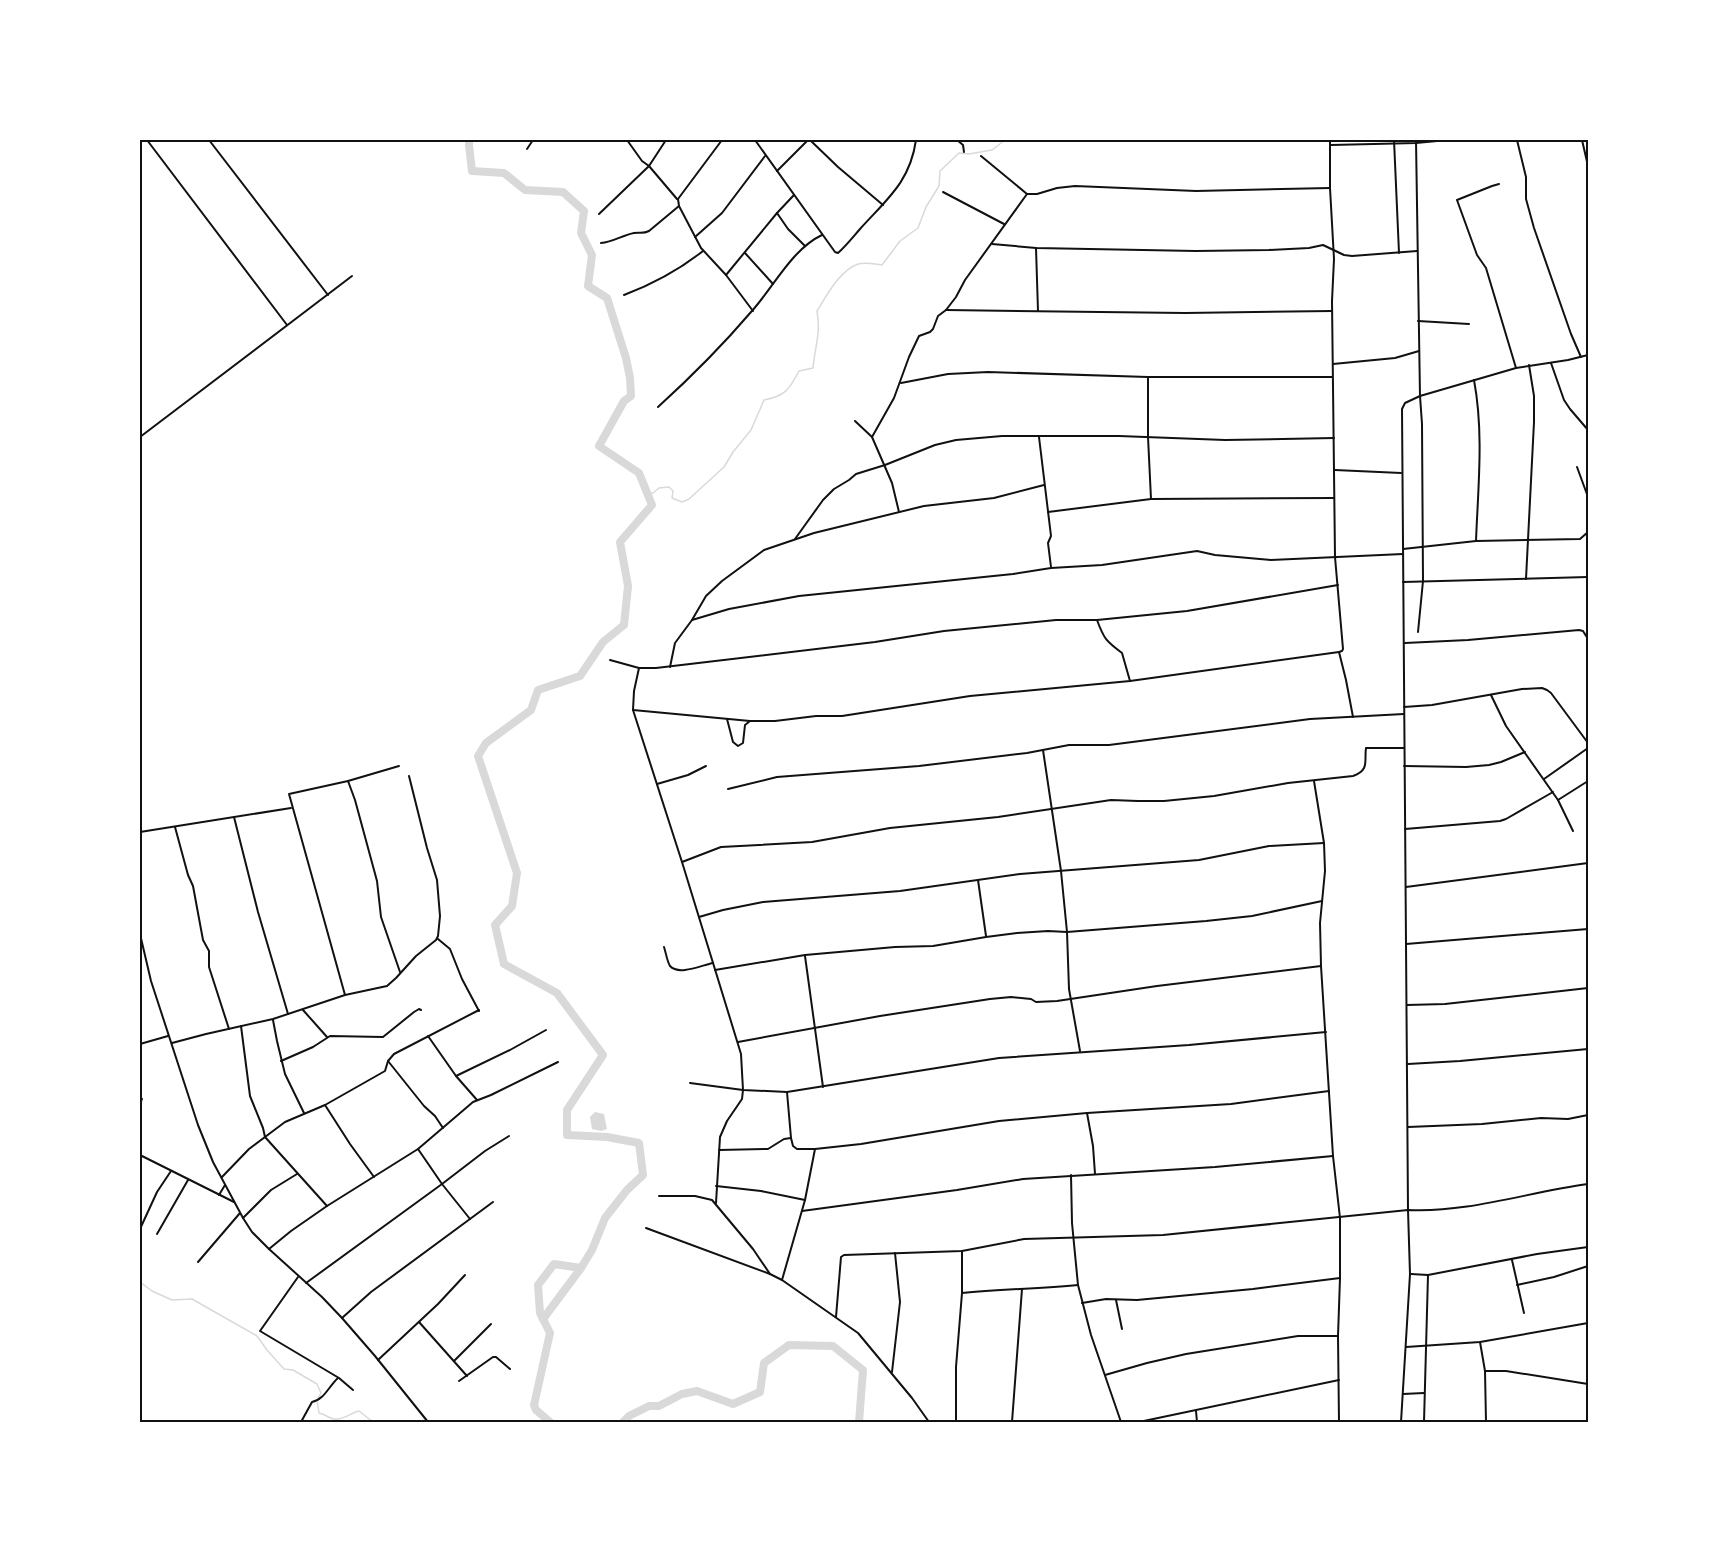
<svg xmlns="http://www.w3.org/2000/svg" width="1728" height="1562" viewBox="0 0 1728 1562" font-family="'Source Sans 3',sans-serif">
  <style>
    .water { fill: #d9d9d9 }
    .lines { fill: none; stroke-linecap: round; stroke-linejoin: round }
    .stream { stroke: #d9d9d9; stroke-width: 1.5 }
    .river { stroke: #d9d9d9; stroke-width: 8 }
    .minor { stroke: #111; stroke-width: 2 }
    .tertiary { stroke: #111; stroke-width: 2 }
    .neatline { fill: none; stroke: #111; stroke-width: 2 }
  </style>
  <rect width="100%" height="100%" fill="#fff"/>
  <path class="water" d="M 595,1112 L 604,1114 L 607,1129 L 601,1131 L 592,1129 L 590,1117 Z"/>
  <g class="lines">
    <g class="stream">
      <path d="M 647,493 L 653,493 L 659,488 L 669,487 L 673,491 L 672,498 L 682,502 L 689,499 L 724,467 L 733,452 L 751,430 L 764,400 C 785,396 789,390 799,371 L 813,368 C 815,346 821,334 817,311 C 827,295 839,271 858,264 C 865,262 875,264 882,265 L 900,241 L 918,228 L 926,207 L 939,186 L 940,171 L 959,153 L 969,154 L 992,150 L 1005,140"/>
      <path d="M 140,1282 L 152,1291 L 172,1300 L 192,1299 L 257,1336 L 267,1350 L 284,1369 L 293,1370 L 317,1384 L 321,1393 L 317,1400 L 319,1413 C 325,1414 328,1418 334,1419 C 341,1421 351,1413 359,1411 L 373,1422"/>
    </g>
    <g class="river">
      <path d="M 469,140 L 469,145 L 472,171 L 504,173 L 525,190 L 563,192 L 584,211 L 581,233 L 592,255 L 588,286 L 607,298 L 626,358 L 630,378 L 631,396 L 624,401 L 599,446 L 639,473 L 652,505 L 620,542 L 628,586 L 624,625 L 603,642 L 580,676 L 538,690 L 531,710 L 486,743 L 478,756 L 517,873 L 512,906 L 495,925 L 504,964 L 557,993 L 603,1055 L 567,1110 L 567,1135 L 607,1137 L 639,1143 L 643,1175 L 627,1190 L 605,1218 L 592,1250 L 581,1268 L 554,1264 L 538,1285 L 540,1313 L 550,1333 L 534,1405 L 536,1410 L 550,1422"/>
      <path d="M 543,1319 L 581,1268"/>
      <path d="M 623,1422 L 629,1416 L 649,1406 L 659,1406 L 682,1394 L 697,1391 L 733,1404 L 760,1392 L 764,1363 L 789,1345 L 833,1346 L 863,1370 L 859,1422"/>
    </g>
    <g class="minor">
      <path d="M 147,140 L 287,325"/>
      <path d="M 209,140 L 328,295"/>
      <path d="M 627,140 L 642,161 L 649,166 L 677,199"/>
      <path d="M 722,140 L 678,199 L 679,206 L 701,248 L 726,275 L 753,311"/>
      <path d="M 755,140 L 835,252 L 838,253 C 846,246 853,237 860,229 C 887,199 910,182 916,140"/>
      <path d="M 810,140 L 838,167 L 883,205"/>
      <path d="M 957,140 L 963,145 L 964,152"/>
      <path d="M 1330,140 L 1330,188 L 1334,259 L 1332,301 L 1335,557 L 1343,649 L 1342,651 L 1339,652 L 1346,680 L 1353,717"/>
      <path d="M 1394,140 L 1399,253"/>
      <path d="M 1517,140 L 1526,177 L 1526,199 L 1534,228 L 1571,334 L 1581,357"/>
      <path d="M 1582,140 L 1588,166"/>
      <path d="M 1331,145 L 1416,143 L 1448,140"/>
      <path d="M 527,149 L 533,140"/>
      <path d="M 981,156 L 1027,194 L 1037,194 L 1057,188 L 1075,186 L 1196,191 L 1330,188"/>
      <path d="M 777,171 L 808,140"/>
      <path d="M 1499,184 L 1492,186 L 1457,200 L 1477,255 L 1486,268 L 1516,368"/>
      <path d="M 943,192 L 1004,224"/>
      <path d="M 794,195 L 777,213 L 788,229 L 805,246"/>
      <path d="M 599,214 L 649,166 L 666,140"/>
      <path d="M 695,237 L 722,213 L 765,156"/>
      <path d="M 601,243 C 613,242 623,235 634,233 C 640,232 643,234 649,231 L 679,206"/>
      <path d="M 992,244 L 1036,248 L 1196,251 L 1269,250 L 1309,248 L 1323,245 L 1344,255 L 1352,256 L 1417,251"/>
      <path d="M 1036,248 L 1038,311"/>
      <path d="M 745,253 L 773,284"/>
      <path d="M 726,275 L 777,213"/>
      <path d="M 624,295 C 653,284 679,270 703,251"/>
      <path d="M 946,310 L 1185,313 L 1332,311"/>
      <path d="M 1418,321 L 1469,324"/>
      <path d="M 1551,363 L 1564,400 L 1570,409 L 1588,430"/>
      <path d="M 1333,364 L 1395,358 L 1419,351"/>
      <path d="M 1148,377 L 1148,437 L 1151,499"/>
      <path d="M 1474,380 C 1484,433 1478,488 1476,541"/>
      <path d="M 901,383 L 948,374 L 988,372 L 1148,377 L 1332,377"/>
      <path d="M 658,407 C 691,377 722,346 751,312 C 773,288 792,249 822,235"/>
      <path d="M 855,421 L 872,437 L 892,483 L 899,512"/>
      <path d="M 140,437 L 352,276"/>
      <path d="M 872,437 L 894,398 L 909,357 L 919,336 L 930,332 L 933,329 L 938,316 L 946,310 L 956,297 L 965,280 L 1027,194"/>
      <path d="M 1039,437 L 1051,536 L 1048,543 L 1051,567"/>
      <path d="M 1577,467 L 1588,497"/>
      <path d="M 1335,470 L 1401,473"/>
      <path d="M 1048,512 L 1151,499 L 1334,498"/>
      <path d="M 795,539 L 823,500 L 834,489 L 849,480 L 856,474 L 885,465 L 935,445 L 956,440 L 1002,436 L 1119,436 L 1225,440 L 1334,438"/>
      <path d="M 1403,549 L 1476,541 L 1580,539 L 1588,532"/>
      <path d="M 1526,579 L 1534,422 L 1534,396 L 1529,365"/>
      <path d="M 1403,582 L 1588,577"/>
      <path d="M 692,620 L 729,609 L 799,596 L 1013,574 L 1051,568 L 1102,565 L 1197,551 L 1215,555 L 1271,560 L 1403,554"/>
      <path d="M 1097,620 C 1104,639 1106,641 1122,653 L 1130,681"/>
      <path d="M 1418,632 L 1423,581 L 1422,424 L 1420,396"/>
      <path d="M 1405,643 L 1468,640 L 1579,630 L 1583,631 L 1588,639"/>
      <path d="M 610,660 L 639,668 L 656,668 L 875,642 L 944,631 L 1056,620 L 1097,620 L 1187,611 L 1338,585"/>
      <path d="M 670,667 L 675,643 L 692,620 L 706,596 L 722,581 L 764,550 L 814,533 L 924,506 L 994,498 L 1044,485"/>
      <path d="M 639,668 L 634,691 L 633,710 L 682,862 L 741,1054 L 743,1090 L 742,1099 L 727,1121 L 720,1137 L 716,1203"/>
      <path d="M 1491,695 L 1506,726 L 1558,800 L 1573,831"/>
      <path d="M 1404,707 L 1432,705 L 1522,689 L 1542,688 L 1547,690 L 1551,693 L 1588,743"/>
      <path d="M 633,710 L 750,721 L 775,721 L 816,716 L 842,716 L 970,696 L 1130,681 L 1339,652"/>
      <path d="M 727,719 L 733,742 L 738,746 L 743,743 L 745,725 L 750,721"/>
      <path d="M 1043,750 L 1061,871 L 1067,932 L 1069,989 L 1080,1051"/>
      <path d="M 1404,766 L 1466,767 L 1489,765 L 1501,762 L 1525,752"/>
      <path d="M 1544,779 L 1588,748"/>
      <path d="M 348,781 L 355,800 L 377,881 L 381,917 L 400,972"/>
      <path d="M 1314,781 L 1324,843 L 1325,871 L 1320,923 L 1321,966 L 1333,1156 L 1340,1218 L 1340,1278 L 1338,1336 L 1339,1422"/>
      <path d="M 657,784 L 688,775 L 706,766"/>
      <path d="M 728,789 L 777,777 L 919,766 L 1027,753 L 1069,745 L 1109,745 L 1310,719 L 1404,714"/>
      <path d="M 1558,800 L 1588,781"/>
      <path d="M 234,817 L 258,912 L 288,1014"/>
      <path d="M 175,827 L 188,875 L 193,886 L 203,940 L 209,951 L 209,967 L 229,1029"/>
      <path d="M 1405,829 L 1500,821 L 1506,819 L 1553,792"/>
      <path d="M 140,832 L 291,808"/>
      <path d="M 682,862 L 721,847 L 812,842 L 890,828 L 998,817 L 1111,800 L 1138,801 L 1164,801 L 1214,796 L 1288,783 L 1353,776 C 1370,770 1364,761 1366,748 L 1404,748"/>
      <path d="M 978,880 L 986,936"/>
      <path d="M 1406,887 L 1588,863"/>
      <path d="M 699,917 L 723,910 L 763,902 L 900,891 L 1020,874 L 1199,860 L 1269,846 L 1324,843"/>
      <path d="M 140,934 L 151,981 L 198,1125 L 213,1162 L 243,1218 L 252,1232 L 269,1249 L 322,1297 L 342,1318 L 375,1356 L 428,1422"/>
      <path d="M 438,939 L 450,949 L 462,979 L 479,1011"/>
      <path d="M 1406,944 L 1588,929"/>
      <path d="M 664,947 C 666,953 667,961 670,966 C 679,976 702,965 713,963"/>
      <path d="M 805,956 L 823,1087"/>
      <path d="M 715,970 L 805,955 L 895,947 L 933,946 L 986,937 L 1017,933 L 1048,931 L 1067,932 L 1206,921 L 1252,916 L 1322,901"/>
      <path d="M 345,995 L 289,794 L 348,781 L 399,766"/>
      <path d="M 1407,1005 L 1445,1004 L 1588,988"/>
      <path d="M 303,1010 L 327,1037"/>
      <path d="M 273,1020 L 277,1041 L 285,1074 L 304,1113"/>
      <path d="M 241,1026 L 250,1096 L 263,1128 L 265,1137 L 327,1206"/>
      <path d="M 428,1036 L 456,1076 L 477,1100"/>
      <path d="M 738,1042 L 880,1016 L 990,999 L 1011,997 L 1031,999 L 1036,1002 L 1057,1001 L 1157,986 L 1321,966"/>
      <path d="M 172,1043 L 206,1034 L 273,1019 L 345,995 L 387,986 L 396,978 L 416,956 L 436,940 L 438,936 L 440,916 L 437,880 L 427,848 L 409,776"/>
      <path d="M 140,1044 L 168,1036"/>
      <path d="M 281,1061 L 313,1047 L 330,1036 L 383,1037 L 414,1012 L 419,1009 L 421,1010"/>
      <path d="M 388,1061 L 424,1106 L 435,1116 L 443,1128"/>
      <path d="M 1408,1064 L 1460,1061 L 1588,1049"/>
      <path d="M 456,1076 L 510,1050 L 546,1030"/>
      <path d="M 690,1083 L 743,1090 L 787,1092 L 999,1058 L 1189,1045 L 1326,1032"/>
      <path d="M 787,1092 L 791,1138 L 793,1146 L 797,1149 L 815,1149 L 861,1144 L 999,1121 L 1087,1113 L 1231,1104 L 1329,1091"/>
      <path d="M 140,1104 L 142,1099"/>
      <path d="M 325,1105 L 350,1144 L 374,1177"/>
      <path d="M 1087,1113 L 1093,1146 L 1095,1174"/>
      <path d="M 1408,1127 L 1482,1124 L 1541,1118 L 1568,1119 L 1588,1115"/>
      <path d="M 418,1149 L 442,1184 L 470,1219"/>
      <path d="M 719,1150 L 768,1149 L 784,1139 L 791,1138"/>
      <path d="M 140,1155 L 234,1202"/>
      <path d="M 1071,1175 L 1072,1223 L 1078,1285 L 1091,1335 L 1121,1422"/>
      <path d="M 222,1177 L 249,1149 L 285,1122 L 325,1105 L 385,1071 L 388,1061 L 394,1054 L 479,1010"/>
      <path d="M 716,1186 L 761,1191 L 805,1200"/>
      <path d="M 219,1195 L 225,1185"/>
      <path d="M 659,1196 L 695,1196 L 712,1200 L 753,1249 L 770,1274"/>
      <path d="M 802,1211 L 957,1190 L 1023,1179 L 1215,1167 L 1333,1156"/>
      <path d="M 243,1218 L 271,1190 L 297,1174"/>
      <path d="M 646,1228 L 770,1274 L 782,1280 L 858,1333 L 912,1398 L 929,1422"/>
      <path d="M 140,1229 L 157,1192 L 171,1171"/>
      <path d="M 157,1234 L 188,1180"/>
      <path d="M 269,1249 L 291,1231 L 327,1206 L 418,1149 L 473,1102 L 491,1095 L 558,1062"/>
      <path d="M 1512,1260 L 1524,1313"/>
      <path d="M 198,1262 L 240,1213"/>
      <path d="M 1411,1274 L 1428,1275 L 1537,1254 L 1588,1247"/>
      <path d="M 298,1277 L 260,1331 L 339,1378 L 353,1390"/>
      <path d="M 782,1280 L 805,1200 L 815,1149"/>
      <path d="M 306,1283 L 442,1184 L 485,1151 L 509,1136"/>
      <path d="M 1517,1285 L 1554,1277 L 1588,1266"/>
      <path d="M 962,1293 C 1001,1289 1039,1289 1078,1285"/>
      <path d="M 1116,1300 L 1122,1329"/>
      <path d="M 1082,1303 L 1106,1299 L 1137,1300 L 1253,1289 L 1340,1278"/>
      <path d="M 836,1317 L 841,1257 L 844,1255 L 962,1251 L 1024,1239 L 1163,1235 L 1408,1210 C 1469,1213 1528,1192 1588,1184"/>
      <path d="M 342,1318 L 371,1292 L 493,1202"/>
      <path d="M 419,1322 L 467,1376"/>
      <path d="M 1480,1342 L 1485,1371 L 1486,1422"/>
      <path d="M 1406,1347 L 1480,1342 L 1588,1323"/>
      <path d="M 378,1360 L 438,1304 L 465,1275"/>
      <path d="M 454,1361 L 491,1324"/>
      <path d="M 1485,1371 L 1506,1371 L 1588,1384"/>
      <path d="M 892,1372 L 900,1302 L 895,1253"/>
      <path d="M 1105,1375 L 1147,1363 L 1186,1354 L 1298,1336 L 1338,1336"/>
      <path d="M 459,1381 L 493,1357 L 496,1357 L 510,1369"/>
      <path d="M 1403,1394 L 1424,1393"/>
      <path d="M 1196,1411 L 1197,1422"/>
      <path d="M 301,1422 L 312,1402 C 324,1400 329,1386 338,1378"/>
      <path d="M 956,1422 L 956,1367 L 962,1293 L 962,1251"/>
      <path d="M 1012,1422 L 1022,1289"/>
      <path d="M 1139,1422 L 1339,1380"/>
      <path d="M 1424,1422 L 1428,1275"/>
    </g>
    <g class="tertiary">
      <path d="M 1416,140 L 1420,396"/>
      <path d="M 1401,1422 L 1410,1274 L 1408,1210 L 1402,409 L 1405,403 L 1420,396 L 1516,368 L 1568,360 L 1588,355"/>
    </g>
  </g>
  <rect width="1728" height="1562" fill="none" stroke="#ffffff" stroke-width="282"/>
  <rect x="141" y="141" width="1446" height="1280" class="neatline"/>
</svg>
